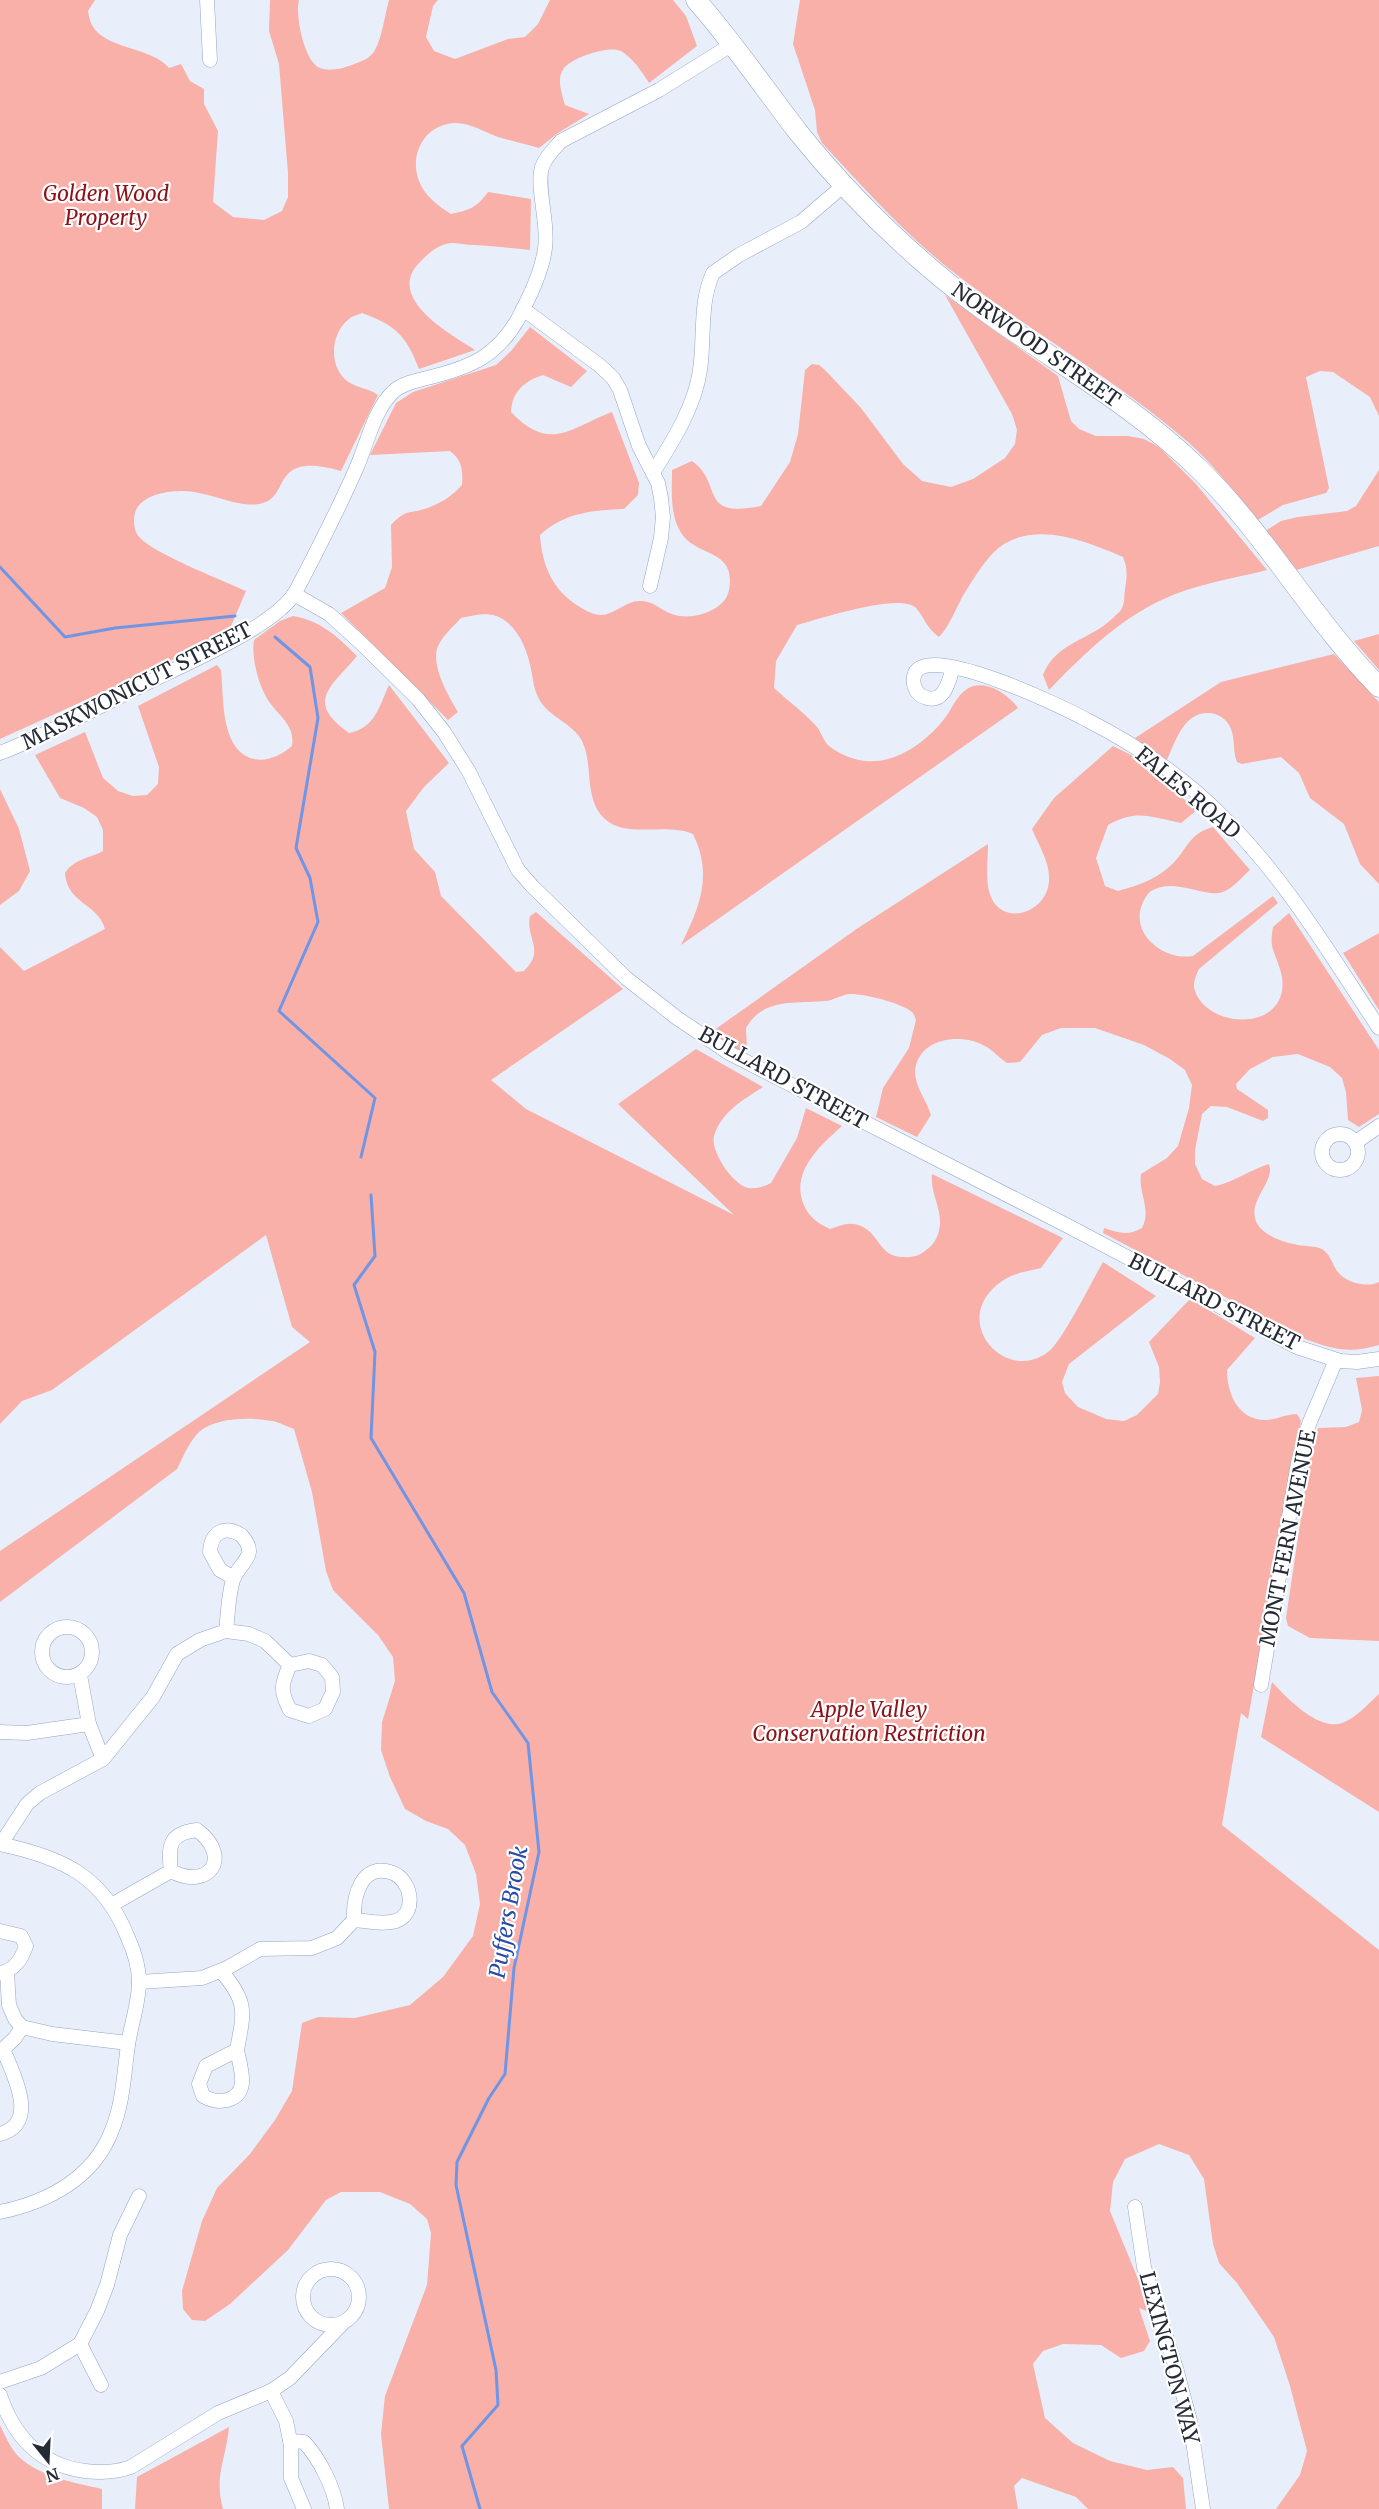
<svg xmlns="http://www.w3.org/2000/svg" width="1379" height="2509" viewBox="0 0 1379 2509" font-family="Merriweather,serif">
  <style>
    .green { fill: #f8b0a9 }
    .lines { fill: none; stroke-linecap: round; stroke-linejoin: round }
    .stream { stroke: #7095e5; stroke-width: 3 }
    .street-casing { stroke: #96a5c2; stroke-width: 15 }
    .secondary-casing { stroke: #96a5c2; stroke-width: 21 }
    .street { stroke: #fff; stroke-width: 14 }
    .secondary { stroke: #fff; stroke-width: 20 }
    .labels { text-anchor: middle; stroke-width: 4.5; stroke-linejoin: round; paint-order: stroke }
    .park-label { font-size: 21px; font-style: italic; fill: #8e1219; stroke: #fff }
    .street-label { font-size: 21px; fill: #252b36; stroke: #fff }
    .water-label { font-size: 22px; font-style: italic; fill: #274ba9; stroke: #fff }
  </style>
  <rect width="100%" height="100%" fill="#e8effb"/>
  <g class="green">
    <path d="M 0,0 L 95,0 L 88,11 C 89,16 90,22 92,25 C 104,49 152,47 169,68 L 181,64 L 190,81 L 204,89 L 204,104 L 218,131 L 213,202 L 233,217 L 264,220 L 282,211 L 288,197 L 288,173 L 279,64 L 269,31 L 270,0 L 299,0 C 295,15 304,62 320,68 C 330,72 343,68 352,65 C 362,61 370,59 375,50 C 382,38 385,14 389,0 L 438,0 L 433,6 L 426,37 L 434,51 L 455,59 L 508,39 L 525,37 L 538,24 L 550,0 L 673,0 L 686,16 L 697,46 L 649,83 C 642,72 633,58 621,51 C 609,45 573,57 564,68 C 556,78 562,94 565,105 L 589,114 L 558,133 L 539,148 C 525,144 511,141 498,137 C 484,132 469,122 454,123 C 424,125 409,155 419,181 C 424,195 438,206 451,214 C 470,210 476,208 488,192 L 531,199 L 530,250 C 511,248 493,246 474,245 C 467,245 458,243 451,243 C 437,245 429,253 420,262 C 384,298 450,334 475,350 L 419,369 C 406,335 395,325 362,313 C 358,315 352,316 349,319 C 329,334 328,372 352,384 C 361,389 368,388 378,395 L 341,471 C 267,450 293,499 259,504 C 237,508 208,491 183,491 C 168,491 146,494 137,508 C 133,515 133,527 137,534 C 146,551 225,581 246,591 L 231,626 L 221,634 L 158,667 L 0,739 Z"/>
    <path d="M 800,0 L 1379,0 L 1379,416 L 1370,397 L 1333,372 L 1320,371 L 1306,377 L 1329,488 L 1326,493 L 1283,505 L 1258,520 C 1235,493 1214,465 1188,442 C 1113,377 1026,329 948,268 C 902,231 862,186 822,143 L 817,132 L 815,110 L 793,44 Z"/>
    <path d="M 945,295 L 1058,376 L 1071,421 L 1079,429 L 1096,436 L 1128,436 L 1144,439 L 1159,447 L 1196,484 L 1267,570 C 1236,578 1202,583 1173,595 C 1123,615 1086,652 1049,690 L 1043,675 C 1056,642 1089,641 1113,618 C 1116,615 1121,611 1122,608 C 1125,602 1124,595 1125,589 C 1127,578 1128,568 1123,557 C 1088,542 1040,522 1004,544 C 987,555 975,577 964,594 C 957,606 948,629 939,637 C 926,628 925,618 916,608 C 900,592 820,619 797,625 L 776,661 L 774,688 C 788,701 805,713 818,728 C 821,733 823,739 827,744 C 832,750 847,757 855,759 C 889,769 924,745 945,718 C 952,709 956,696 967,689 C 984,678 1008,694 1018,708 L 681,945 C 700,906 713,875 693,834 C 666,822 626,839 605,819 C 583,799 594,765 582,741 C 573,723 548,717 539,699 C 534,690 533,679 531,669 C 527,648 516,621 493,615 C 483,613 471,616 461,618 C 453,627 441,637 437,649 C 432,668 449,697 458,712 L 448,720 L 341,613 L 385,588 L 392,567 L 391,525 C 408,507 410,515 430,507 C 443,502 453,495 462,485 C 463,470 462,460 450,451 L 370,455 L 396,403 L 413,392 L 496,365 L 511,351 L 530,327 L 587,371 L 571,387 L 543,375 C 525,381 512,391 511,412 C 550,453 570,428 612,412 L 639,483 L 638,495 L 624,509 C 592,510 564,513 540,535 C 542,566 553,591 580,607 C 586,611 594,615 601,615 C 614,615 626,601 639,601 C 651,600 659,608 669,613 C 683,619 699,617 712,610 C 720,606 727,600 729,590 C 737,546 693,559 679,529 C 670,513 672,488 672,470 L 692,461 C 724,483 697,519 761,506 L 790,462 L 798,434 L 805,370 L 812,364 L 819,365 L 825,370 L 861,408 L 903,464 L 922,481 L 951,487 L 973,479 L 1005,458 L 1015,444 L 1017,430 L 1012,414 Z"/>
    <path d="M 1379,470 L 1379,546 L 1296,570 L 1265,531 L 1281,521 L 1298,517 L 1347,511 L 1356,506 Z"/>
    <path d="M 293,616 C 321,621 337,636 357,656 C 330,688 305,702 349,733 C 375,728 379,707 389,685 L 449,763 L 424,787 L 406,811 L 414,849 L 435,872 L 441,896 L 516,972 L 524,971 C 546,949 525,939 530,916 L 536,912 L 623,989 L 491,1080 L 526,1109 L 734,1215 L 618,1104 L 696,1049 L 763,1087 C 743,1100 722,1111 714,1136 C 710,1151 733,1185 748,1188 C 756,1189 765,1186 771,1183 L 797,1138 L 806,1108 L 842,1126 C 822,1144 793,1169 802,1200 C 807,1215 815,1222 830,1229 C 841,1225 850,1221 861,1226 C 880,1234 879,1257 903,1257 C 911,1258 919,1256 925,1251 C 934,1245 939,1236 940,1224 C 941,1207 930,1192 932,1174 L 1063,1238 L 1041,1268 C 1030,1271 1018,1272 1007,1278 C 944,1315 1003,1386 1048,1352 C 1062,1342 1092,1281 1103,1262 L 1156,1296 L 1069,1364 L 1062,1382 L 1065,1393 L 1078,1407 L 1106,1419 L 1124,1421 L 1137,1415 L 1158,1394 L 1160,1382 L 1159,1367 L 1149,1342 L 1190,1299 L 1255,1338 L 1227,1370 C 1227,1393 1238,1420 1265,1420 C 1276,1420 1286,1414 1297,1414 L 1301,1421 L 1248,1719 L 1241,1713 L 1222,1825 L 1379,1950 L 1379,2509 L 1276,2509 L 1300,2475 L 1307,2451 L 1290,2386 L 1274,2337 L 1237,2283 L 1219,2263 L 1213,2244 L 1204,2179 L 1189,2155 L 1159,2144 L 1125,2159 L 1113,2182 L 1110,2211 L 1152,2313 L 1139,2308 L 1150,2341 L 1144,2351 L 1121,2358 L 1101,2345 L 1063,2344 L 1043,2351 L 1033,2364 L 1045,2418 L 1073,2443 L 1110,2461 L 1147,2470 L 1173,2467 L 1183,2478 L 1186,2509 L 1088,2509 L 1076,2497 L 1022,2478 L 1014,2486 L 1018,2509 L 389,2509 L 381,2434 L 385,2396 L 427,2285 L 431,2233 L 427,2219 L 410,2204 L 380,2192 L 341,2192 L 326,2200 L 288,2250 L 230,2304 L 205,2321 L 192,2320 L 183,2309 L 182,2291 L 202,2221 L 217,2188 L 250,2154 L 275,2120 L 292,2091 L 302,2023 L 318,2017 L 355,2018 L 410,2005 L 443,1977 L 473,1936 L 480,1904 L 476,1874 L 465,1845 L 448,1829 L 426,1821 L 405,1809 L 390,1777 L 381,1750 L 382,1722 L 395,1681 L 393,1657 L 378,1635 L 333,1590 L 326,1571 L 312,1492 L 294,1429 C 287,1427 280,1422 272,1421 C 251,1417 216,1417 199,1432 C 189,1442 183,1457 177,1469 L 0,1602 L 0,1551 L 310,1342 L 292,1327 L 266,1235 L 52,1390 L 22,1401 L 0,1424 L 0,947 L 24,971 L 105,929 C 98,903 67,904 65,873 C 74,859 90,858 103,851 L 103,830 L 97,817 L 84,808 L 60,798 L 35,755 L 85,732 L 103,778 L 118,791 L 133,796 L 147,795 L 158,784 L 159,767 L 138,706 L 217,665 L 221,670 C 224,697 220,746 250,758 C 266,763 280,756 292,746 C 295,726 281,718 270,703 C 259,688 251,658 254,640 L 280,621 Z"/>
    <path d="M 1379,634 L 1379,670 L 1354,641 Z"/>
    <path d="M 1334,654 L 1379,702 L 1379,884 L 1360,864 L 1344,824 L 1310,798 L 1299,773 L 1281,757 L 1242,764 L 1237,762 C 1232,750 1236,736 1229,725 C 1225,718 1218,714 1210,713 C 1183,711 1175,743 1166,762 L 1135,738 L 1221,682 Z"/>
    <path d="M 1113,746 L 1131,755 L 1197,810 L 1181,823 C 1149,817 1138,809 1108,825 L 1096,858 L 1105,886 L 1118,891 C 1136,886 1155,880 1169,867 C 1187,852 1187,834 1213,827 L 1250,870 C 1243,876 1234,887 1225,891 C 1208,900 1176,877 1153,890 C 1148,892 1147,896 1144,900 C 1127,932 1163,961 1193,956 L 1273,896 L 1278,903 L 1199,969 C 1196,976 1192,983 1195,991 C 1206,1025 1274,1033 1282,991 C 1285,974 1276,961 1272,946 C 1271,940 1272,933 1273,927 L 1289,913 L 1379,1050 L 1379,1114 L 1359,1127 L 1348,1120 L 1346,1092 L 1342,1078 L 1330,1067 L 1298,1054 L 1273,1057 L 1250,1069 L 1236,1084 L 1237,1089 L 1268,1110 L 1268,1118 L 1263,1121 L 1227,1107 L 1211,1106 L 1202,1114 L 1195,1150 L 1195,1164 L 1202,1179 L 1215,1186 C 1235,1182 1249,1170 1269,1164 C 1276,1183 1244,1202 1258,1225 C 1264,1235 1283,1242 1294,1244 C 1304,1247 1313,1245 1322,1249 C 1330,1254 1332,1263 1337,1271 C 1346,1283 1366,1288 1379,1282 L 1379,1345 C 1350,1354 1332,1349 1305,1339 L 1103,1233 L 1104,1228 C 1119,1233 1128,1236 1142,1228 C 1152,1209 1138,1193 1141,1174 L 1167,1158 L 1178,1146 L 1189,1108 L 1192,1085 L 1185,1070 L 1170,1059 L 1144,1045 L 1095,1028 L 1061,1028 L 1042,1035 L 1020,1062 L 1007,1063 C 999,1058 993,1050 985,1046 C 961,1032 917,1038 915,1072 C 915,1087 927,1101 931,1115 L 917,1137 L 876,1117 L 883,1088 L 909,1048 L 916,1020 C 915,1017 914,1014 912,1012 C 902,1003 862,993 849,994 C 841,995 834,1000 826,1001 C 795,1004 764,997 746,1028 L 747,1048 L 739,1053 L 710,1033 L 858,928 L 988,844 C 988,857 986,873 988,886 C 995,932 1051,914 1049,877 C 1049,861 1038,844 1032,829 L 1054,798 Z"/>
    <path d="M 0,789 L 19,829 L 30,871 L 19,891 L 0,905 Z"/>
    <path d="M 1379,933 L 1379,1010 L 1343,953 Z"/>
    <path d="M 1379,1376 L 1379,1641 L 1310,1638 L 1288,1626 L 1286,1618 L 1310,1457 L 1318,1428 L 1346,1427 L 1359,1422 L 1362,1410 L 1356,1378 Z"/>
    <path d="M 1272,1682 C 1287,1698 1318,1731 1342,1723 C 1356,1718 1368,1704 1379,1694 L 1379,1812 L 1261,1737 Z"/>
    <path d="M 0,2425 C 5,2436 11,2449 19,2457 C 40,2477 76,2483 102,2489 L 102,2509 L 0,2509 Z"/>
    <path d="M 229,2427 C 226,2460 214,2474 223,2509 L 135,2509 L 137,2477 Z"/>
  </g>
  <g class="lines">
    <g class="stream">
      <path d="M 0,567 L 65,637 L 115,628 L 235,616"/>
      <path d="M 275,637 L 310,667 L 318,718 L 296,848 L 310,878 L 318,922 L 279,1011 L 375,1098 L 361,1157"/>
      <path d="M 371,1195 L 375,1256 L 354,1285 L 375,1352 L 371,1438 L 464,1593 L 492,1692 L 528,1743 L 539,1852 L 514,1968 L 505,2074 L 489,2098 L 457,2162 L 456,2185 L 496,2370 L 498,2405 L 462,2446 L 480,2509"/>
    </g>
    <g class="street-casing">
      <g id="street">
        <path d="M 207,0 L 210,60"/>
        <path d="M 523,309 L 599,365 L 613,378 L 620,390 L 639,446 L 658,483 L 661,498 L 663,517 L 661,538 L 650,586"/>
        <path d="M 654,471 C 673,441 695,406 700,370 C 705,337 699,304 713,273 L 739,255 L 801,222 L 843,186"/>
        <path d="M 294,594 L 329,614 L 361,643 L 418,699 L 444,732 L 468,770 L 518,870 L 532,886 L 626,978 L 677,1018 L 729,1053 L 1068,1226 L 1297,1347 L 1340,1361 L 1357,1362 L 1379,1359"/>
        <path d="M 953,668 C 949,680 945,703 927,698 C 923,697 918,694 916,690 C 913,685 913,678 915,673 C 931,643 1063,707 1087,720 C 1134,744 1182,776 1220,814 C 1284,876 1330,954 1379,1028"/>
        <path d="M 0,753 C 49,734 96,708 143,685 C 181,665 276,627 296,591 C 317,551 338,510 356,469 C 367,445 373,411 393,392 C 402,383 419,380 431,377 C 471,367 497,356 518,319 C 529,298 542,272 545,248 C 549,224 536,187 542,167 C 546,156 554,149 561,141 L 659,90 L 731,45"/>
        <circle cx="1340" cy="1152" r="18"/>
        <path d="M 1356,1142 L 1379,1126"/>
        <circle cx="67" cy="1652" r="25"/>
        <path d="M 226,1631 C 228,1615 228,1596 233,1580 C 238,1563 261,1556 241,1535 C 225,1525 211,1532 210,1552 L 220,1570 L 234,1578"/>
        <path d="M 1261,1685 L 1298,1463 L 1309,1424 L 1336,1360"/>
        <path d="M 89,1724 L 103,1759 L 153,1697 L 177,1654 L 200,1640 L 226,1631 L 249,1634 L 265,1641 L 290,1665 L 309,1661 L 322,1665 L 332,1677 L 333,1692 L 325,1709 L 309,1716 L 290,1710 C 280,1692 281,1684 290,1665"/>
        <path d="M 0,1732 L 27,1733 L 89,1724 L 80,1675"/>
        <path d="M 0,1844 C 62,1857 104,1876 128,1938 C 134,1951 139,1968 139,1982 C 139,2003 131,2024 128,2045 C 124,2073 123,2104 112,2130 C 94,2178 48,2202 0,2212"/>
        <path d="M 1,1844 L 27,1804 L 40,1793 L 103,1759"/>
        <path d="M 113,1904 L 171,1871 C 168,1846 169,1833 197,1830 C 233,1857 209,1891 171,1871"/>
        <path d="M 0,1931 L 21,1936 L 26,1946 C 22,1958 14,1971 0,1973"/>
        <path d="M 221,1971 C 248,2002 244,2012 237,2050 L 206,2066 L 199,2084 L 203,2096 C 210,2100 219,2102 227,2100 C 251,2094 240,2067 237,2050"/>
        <path d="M 7,1972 L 9,2005 L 15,2019 L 22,2027 L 52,2034 L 128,2043"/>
        <path d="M 139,1982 L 202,1978 L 227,1968 L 260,1949 L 312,1948 L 337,1938 L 354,1920 C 368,1921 383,1925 396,1921 C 418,1913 411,1880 393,1873 C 361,1861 353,1897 354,1920"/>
        <path d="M 0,2052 L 15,2038 L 22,2027"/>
        <path d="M 0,2134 C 40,2123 13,2074 3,2049"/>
        <path d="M 1135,2207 L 1144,2267 L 1176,2368 L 1190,2421 L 1203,2509"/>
        <circle cx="331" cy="2297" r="28"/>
        <path d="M 0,2382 L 41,2368 L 80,2344"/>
        <path d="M 101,2385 L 80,2344 L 97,2311 L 107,2285 L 120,2235 L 139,2196"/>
        <path d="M 0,2395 C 14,2437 40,2465 85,2471 C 101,2473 117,2472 131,2467 L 218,2413 L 271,2391"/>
        <path d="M 290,2441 L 304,2442 C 319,2458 334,2487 337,2509"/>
        <path d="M 304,2509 L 291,2478 L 291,2445 L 286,2421 L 271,2391 L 290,2378 L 343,2323"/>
      </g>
    </g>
    <g class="secondary-casing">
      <path id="secondary" d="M 696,0 C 733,42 764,88 798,132 C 838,182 882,227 931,269 C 1015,341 1118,390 1198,468 C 1266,534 1312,619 1379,687"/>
    </g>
    <use href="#street" class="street"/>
    <use href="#secondary" class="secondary"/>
  </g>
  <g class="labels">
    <g class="park-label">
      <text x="106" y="201">Golden Wood<tspan x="106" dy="24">Property</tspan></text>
      <text x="869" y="1717">Apple Valley<tspan x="869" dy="24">Conservation Restriction</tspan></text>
    </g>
    <g class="street-label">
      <text transform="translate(1036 345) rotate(35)" y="7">NORWOOD STREET</text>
      <text transform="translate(137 686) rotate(-27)" y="7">MASKWONICUT STREET</text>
      <text transform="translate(1188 793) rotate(40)" y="7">FALES ROAD</text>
      <text transform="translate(783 1078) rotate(29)" y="7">BULLARD STREET</text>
      <text transform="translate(1214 1302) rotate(27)" y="7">BULLARD STREET</text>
      <text transform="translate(1288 1538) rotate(-79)" y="7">MONT FERN AVENUE</text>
      <text transform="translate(1169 2358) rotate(75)" y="7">LEXINGTON WAY</text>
    </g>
    <g class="water-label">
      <text transform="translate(508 1912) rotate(-80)" y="8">Puffers Brook</text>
    </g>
  </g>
  <g transform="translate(48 2461) rotate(162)" stroke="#ffffff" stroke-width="4.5" paint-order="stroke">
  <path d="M0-4.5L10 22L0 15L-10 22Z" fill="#252b36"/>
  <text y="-9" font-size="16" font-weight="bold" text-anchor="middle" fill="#252b36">N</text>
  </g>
</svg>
